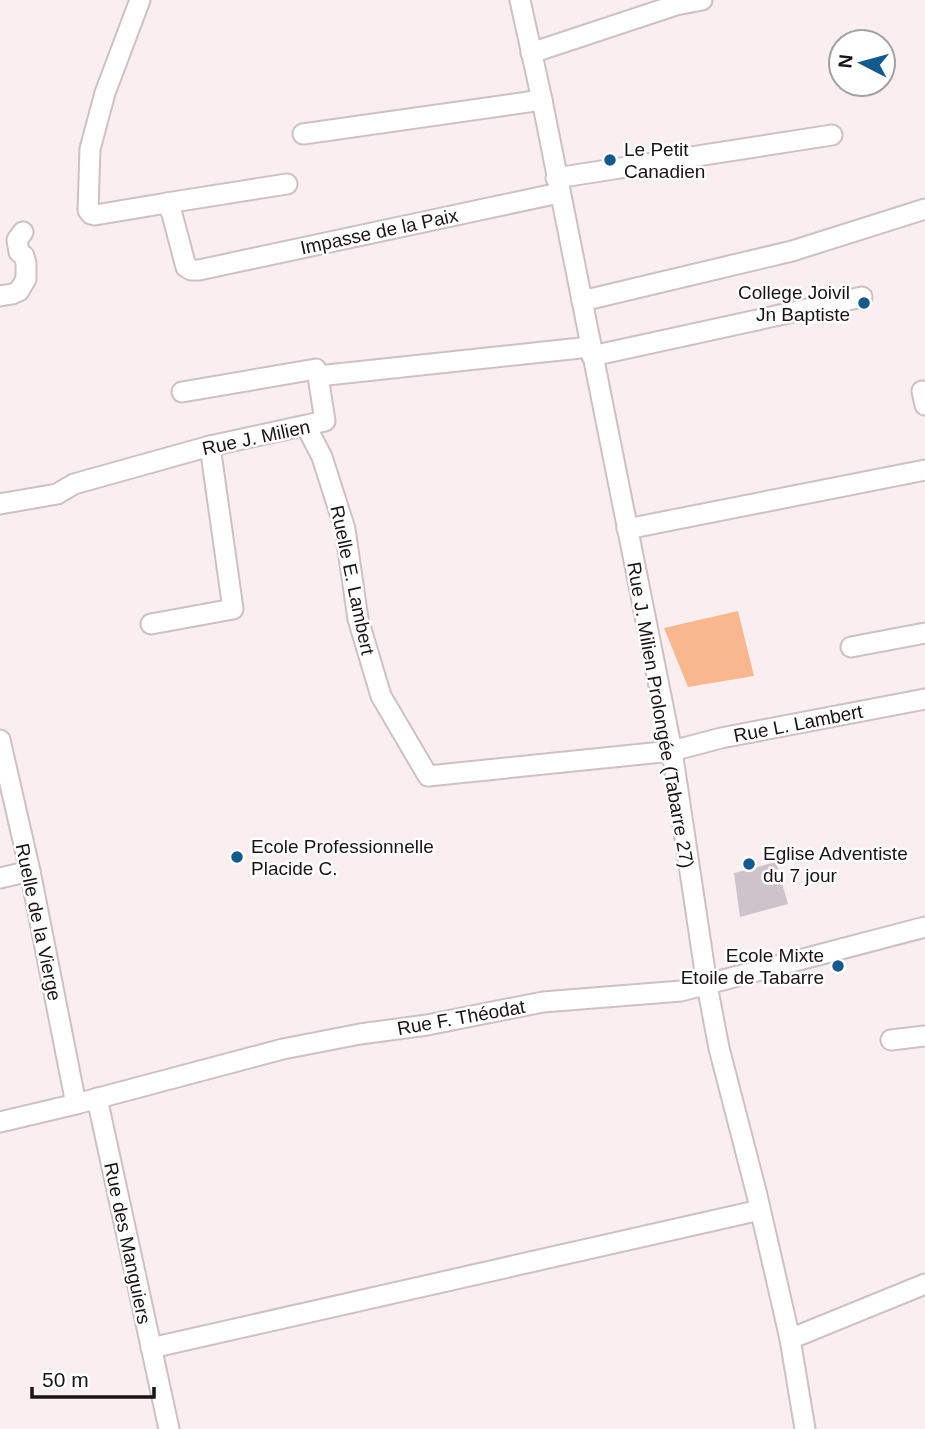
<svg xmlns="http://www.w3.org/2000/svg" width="925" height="1429" viewBox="0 0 925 1429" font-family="Arial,sans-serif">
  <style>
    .green { fill: #f8b78e }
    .building { fill: #cdc3c8 }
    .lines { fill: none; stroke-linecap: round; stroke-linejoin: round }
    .minor-casing { stroke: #cdc1c3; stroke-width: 23 }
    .minor { stroke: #fff; stroke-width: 19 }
    .poi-dot { fill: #155a8f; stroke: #fff; stroke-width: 2.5 }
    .labels { text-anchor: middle; stroke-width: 5; stroke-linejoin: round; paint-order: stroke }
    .poi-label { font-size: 19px; fill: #191516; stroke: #fff; text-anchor: start }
    .street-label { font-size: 19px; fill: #191516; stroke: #fff }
  </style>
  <rect width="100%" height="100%" fill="#faeef0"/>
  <path class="green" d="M 738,611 L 754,676 L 688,687 L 664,628 Z"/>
  <path class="building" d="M 776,862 L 788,904 L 740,917 L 734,873 Z"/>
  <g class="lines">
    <g class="minor-casing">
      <g id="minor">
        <path d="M 140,0 L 105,93 L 90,149 L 88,210 L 91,214 L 95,215 L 167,203 L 172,214 L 186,267 L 191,270 L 199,270 L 559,193"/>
        <path d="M 520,0 L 542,100 L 672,751 L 707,985 L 719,1048 L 757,1195 L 790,1339 L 805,1429"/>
        <path d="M 531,53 L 676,5 L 702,0"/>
        <path d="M 303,134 L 542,100"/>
        <path d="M 556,178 L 832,135"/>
        <path d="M 167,203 L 287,184"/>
        <path d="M 0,296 L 12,294 L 19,291 L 26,279 L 26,263 L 24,256 L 19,252 L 17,240 L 23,232"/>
        <path d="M 582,301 L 792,251 L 925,209"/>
        <path d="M 592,356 L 862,297"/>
        <path d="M 922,391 L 925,405"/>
        <path d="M 182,392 L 316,369 L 318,376"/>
        <path d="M 306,426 L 322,457 L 345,529 L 358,619 L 381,696 L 428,776 L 672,751 L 721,738 L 925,699"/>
        <path d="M 0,504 L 57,494 L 74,484 L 210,446 L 325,421 L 318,376 L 590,347"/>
        <path d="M 627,529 L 925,470"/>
        <path d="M 151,624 L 233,609 L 210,446"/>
        <path d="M 851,647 L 925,633"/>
        <path d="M 0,740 L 30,871 L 76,1104"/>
        <path d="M 0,878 L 30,871"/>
        <path d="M 891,1040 L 925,1036"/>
        <path d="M 97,1098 L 169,1429"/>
        <path d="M 0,1122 L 76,1104 L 283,1049 L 360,1034 L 427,1025 L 543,1002 L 681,991 L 925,927"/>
        <path d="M 790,1339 L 925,1284"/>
        <path d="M 151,1348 L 760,1210"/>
      </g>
    </g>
    <use href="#minor" class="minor"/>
  </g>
  <g class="poi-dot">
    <circle cx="610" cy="160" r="7"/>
    <circle cx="864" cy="303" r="7"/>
    <circle cx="237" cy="857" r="7"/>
    <circle cx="749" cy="864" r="7"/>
    <circle cx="838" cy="966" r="7"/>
  </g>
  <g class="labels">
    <g class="poi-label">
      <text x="624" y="156">Le Petit<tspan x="624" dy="22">Canadien</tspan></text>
      <text x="850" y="299" text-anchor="end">College Joivil<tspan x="850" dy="22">Jn Baptiste</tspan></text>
      <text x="251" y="853">Ecole Professionnelle<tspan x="251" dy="22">Placide C.</tspan></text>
      <text x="763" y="860">Eglise Adventiste<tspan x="763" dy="22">du 7 jour</tspan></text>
      <text x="824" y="962" text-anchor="end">Ecole Mixte<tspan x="824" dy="22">Etoile de Tabarre</tspan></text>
    </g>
    <g class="street-label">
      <text transform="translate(379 231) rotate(-12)" y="7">Impasse de la Paix</text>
      <text transform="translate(256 437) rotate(-12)" y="7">Rue J. Milien</text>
      <text transform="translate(353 580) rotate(78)" y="7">Ruelle E. Lambert</text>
      <text transform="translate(661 715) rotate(80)" y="7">Rue J. Milien Prolongée (Tabarre 27)</text>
      <text transform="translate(798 723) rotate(-11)" y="7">Rue L. Lambert</text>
      <text transform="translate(39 922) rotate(78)" y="7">Ruelle de la Vierge</text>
      <text transform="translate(461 1017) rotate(-10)" y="7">Rue F. Théodat</text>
      <text transform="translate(128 1243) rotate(78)" y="7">Rue des Manguiers</text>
    </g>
  </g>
  <g transform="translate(862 63) rotate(276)"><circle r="33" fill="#ffffff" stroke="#a3a1a2" stroke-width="2"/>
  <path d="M0-5L12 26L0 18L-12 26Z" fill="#155a8f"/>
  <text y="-10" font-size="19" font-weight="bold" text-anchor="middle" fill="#191516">N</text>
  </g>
  <path d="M32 1387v10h122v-10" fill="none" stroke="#191516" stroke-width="3.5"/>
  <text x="42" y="1387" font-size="21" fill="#191516" stroke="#ffffff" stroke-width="5" paint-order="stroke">50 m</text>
</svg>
